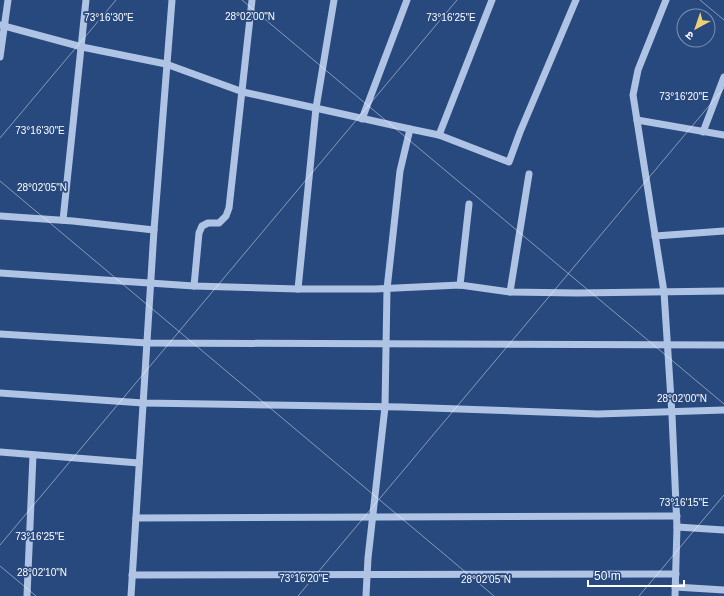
<svg xmlns="http://www.w3.org/2000/svg" width="724" height="596" viewBox="0 0 724 596" font-family="Helvetica,'Noto Sans Devanagari',sans-serif">
  <style>
    .lines { fill: none; stroke-linecap: round; stroke-linejoin: round }
    .minor { stroke: #afc4e5; stroke-width: 7 }
    .ticks { fill: none; stroke: #fff; stroke-width: 1; stroke-opacity: 0.45 }
    .ticks-label { font-size: 10px; text-anchor: middle; fill: #fff; stroke: #28497e; stroke-width: 3.5; stroke-linejoin: round; paint-order: stroke }
  </style>
  <rect width="100%" height="100%" fill="#28497e"/>
  <g class="lines">
    <g class="minor">
      <path d="M 666,0 L 638,70 L 633,95 L 664,292 L 672,415 L 677,527 L 675,596"/>
      <path d="M 0,25 L 82,47 L 166,64 L 243,92 L 410,129 L 400,171 L 387,289 L 385,407 L 368,558 L 366,596"/>
      <path d="M 0,57 L 8,0"/>
      <path d="M 362,119 L 407,0"/>
      <path d="M 637,120 L 724,135"/>
      <path d="M 410,129 L 439,135 L 492,0"/>
      <path d="M 703,132 L 724,77"/>
      <path d="M 439,135 L 509,162 L 520,132 L 576,0"/>
      <path d="M 0,216 L 73,221 L 154,230"/>
      <path d="M 63,220 L 86,0"/>
      <path d="M 655,236 L 724,231"/>
      <path d="M 0,273 L 194,286 L 298,289 L 375,289 L 460,285 L 510,292 L 577,293 L 724,291"/>
      <path d="M 460,285 L 469,204"/>
      <path d="M 194,286 L 199,233 L 202,226 L 208,223 L 219,223 L 226,216 L 229,208 L 252,0"/>
      <path d="M 298,289 L 316,108 L 334,0"/>
      <path d="M 510,292 L 529,174"/>
      <path d="M 0,334 L 147,343 L 724,345"/>
      <path d="M 0,393 L 143,403 L 402,407 L 598,414 L 724,410"/>
      <path d="M 0,452 L 139,463"/>
      <path d="M 136,518 L 677,516"/>
      <path d="M 677,527 L 724,530"/>
      <path d="M 132,575 L 676,574"/>
      <path d="M 675,587 L 724,590"/>
      <path d="M 27,596 L 33,455"/>
      <path d="M 131,596 L 154,230 L 172,0"/>
    </g>
  </g>
  <path class="ticks" d="M 242,0 L 724,404M 700,0 L 724,20M 0,138 L 116,0M 0,181 L 494,596M 0,545 L 457,0M 0,566 L 36,596M 298,596 L 724,88M 639,596 L 724,495"/>
  <g class="ticks-label">
    <text x="250" y="20">28°02'00"N</text>
    <text x="109" y="21">73°16'30"E</text>
    <text x="451" y="21">73°16'25"E</text>
    <text x="684" y="100">73°16'20"E</text>
    <text x="40" y="134">73°16'30"E</text>
    <text x="42" y="191">28°02'05"N</text>
    <text x="682" y="402">28°02'00"N</text>
    <text x="684" y="506">73°16'15"E</text>
    <text x="40" y="540">73°16'25"E</text>
    <text x="42" y="576">28°02'10"N</text>
    <text x="304" y="582">73°16'20"E</text>
    <text x="486" y="583">28°02'05"N</text>
  </g>
  <g transform="translate(696 28) rotate(220)"><circle r="19" fill="#28497e" stroke="#7e92b2"/>
  <path d="M0-3L7 15L0 10L-7 15Z" fill="#ecd076"/>
  <text y="-6" font-size="11" font-weight="bold" text-anchor="middle" fill="#ffffff">उ</text>
  </g>
  <path d="M588 580v6h96v-6" fill="none" stroke="#ffffff" stroke-width="2"/>
  <text x="594" y="580" font-size="12" fill="#ffffff" stroke="#28497e" stroke-width="3" paint-order="stroke">50 m</text>
</svg>
